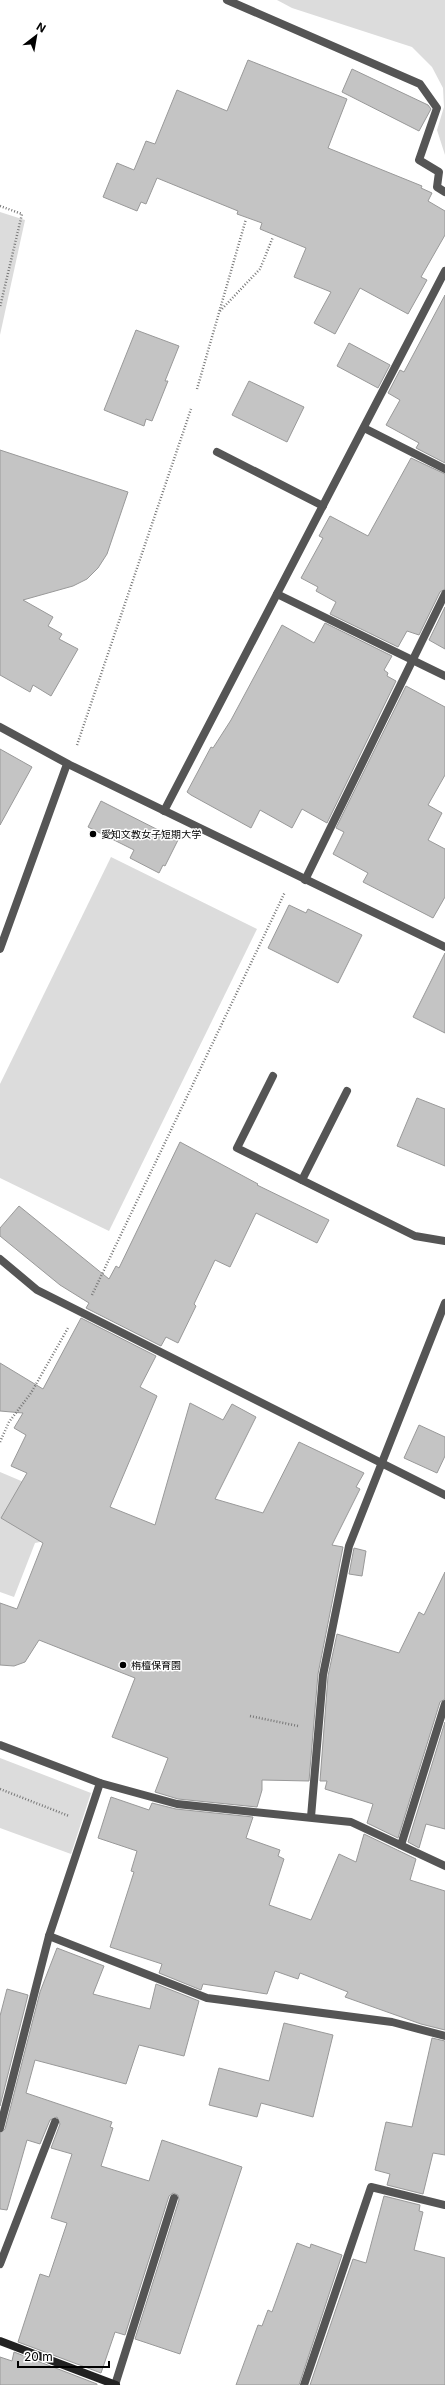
<svg xmlns="http://www.w3.org/2000/svg" width="445" height="2385" viewBox="0 0 445 2385" font-family="Inter,'Noto Sans JP',sans-serif">
  <style>
    .green { fill: #dcdcdc }
    .building { fill: #c4c4c4; stroke: #999 }
    .lines { fill: none; stroke-linecap: round; stroke-linejoin: round }
    .path { stroke: #777; stroke-width: 2.5; stroke-dasharray: 1 2; stroke-linecap: butt }
    .lane { stroke: #555; stroke-width: 8 }
    .street { stroke: #555; stroke-width: 8 }
    .secondary { stroke: #222; stroke-width: 8 }
    .poi-dot { fill: #000; stroke: #fff; stroke-width: 1.5 }
    .labels { text-anchor: middle; stroke-width: 3; stroke-linejoin: round; paint-order: stroke }
    .poi-label { font-size: 10px; fill: #000; stroke: #fff; text-anchor: start }
  </style>
  <rect width="100%" height="100%" fill="#fff"/>
  <g class="green">
    <path d="M 277,0 L 445,0 L 445,155 L 437,130 L 444,107 L 443,88 L 432,67 L 412,47 L 292,8 Z"/>
    <path d="M 0,212 L 25,220 L 0,335 Z"/>
    <path d="M 111,857 L 257,929 L 109,1231 L 0,1178 L 0,1084 Z"/>
    <path d="M 0,1472 L 52,1494 L 45,1541 L 35,1543 L 14,1597 L 0,1592 Z"/>
    <path d="M 0,1758 L 91,1793 L 71,1854 L 0,1828 Z"/>
  </g>
  <g class="building">
    <path d="M 248,60 L 347,99 L 328,148 L 422,186 L 421,188 L 432,193 L 428,201 L 445,211 L 445,235 L 421,277 L 427,280 L 408,314 L 360,288 L 335,334 L 314,323 L 331,292 L 294,277 L 306,248 L 260,229 L 262,223 L 237,214 L 238,211 L 157,178 L 146,204 L 141,202 L 137,211 L 103,197 L 117,163 L 134,170 L 146,141 L 155,144 L 177,90 L 227,111 Z"/>
    <path d="M 352,69 L 428,105 L 431,109 L 419,131 L 342,92 Z"/>
    <path d="M 445,295 L 445,463 L 416,448 L 419,443 L 386,425 L 400,400 L 388,393 L 400,370 L 404,372 Z"/>
    <path d="M 136,330 L 179,346 L 165,381 L 168,381 L 152,421 L 146,419 L 144,426 L 104,410 Z"/>
    <path d="M 349,343 L 390,365 L 378,388 L 337,366 Z"/>
    <path d="M 249,381 L 304,407 L 287,442 L 232,415 Z"/>
    <path d="M 0,450 L 128,492 L 107,554 L 98,568 L 87,579 L 73,586 L 23,600 L 53,617 L 48,626 L 62,634 L 59,639 L 78,649 L 51,696 L 33,685 L 30,692 L 0,675 Z"/>
    <path d="M 411,458 L 445,474 L 445,589 L 440,592 L 419,635 L 407,631 L 398,647 L 330,614 L 336,602 L 316,591 L 318,587 L 301,578 L 323,538 L 319,536 L 330,516 L 368,536 Z"/>
    <path d="M 445,607 L 445,649 L 429,640 Z"/>
    <path d="M 325,623 L 392,656 L 384,670 L 388,673 L 387,676 L 396,681 L 327,823 L 302,809 L 292,828 L 260,810 L 251,828 L 191,795 L 187,792 L 211,747 L 213,748 L 231,720 L 282,625 L 314,643 Z"/>
    <path d="M 406,686 L 445,707 L 445,775 L 428,805 L 442,813 L 428,840 L 445,849 L 445,897 L 433,918 L 363,882 L 368,873 L 333,854 L 344,832 L 336,828 Z"/>
    <path d="M 0,749 L 32,767 L 0,825 Z"/>
    <path d="M 101,801 L 178,840 L 165,866 L 163,865 L 159,873 L 130,858 L 134,850 L 88,827 Z"/>
    <path d="M 289,905 L 306,913 L 308,909 L 362,935 L 338,983 L 268,948 Z"/>
    <path d="M 445,953 L 445,1033 L 413,1017 Z"/>
    <path d="M 417,1098 L 445,1109 L 445,1166 L 397,1146 Z"/>
    <path d="M 180,1142 L 258,1184 L 257,1185 L 329,1220 L 317,1243 L 256,1213 L 230,1267 L 215,1260 L 194,1304 L 196,1306 L 178,1343 L 166,1337 L 161,1346 L 86,1308 L 89,1303 L 60,1285 L 0,1236 L 0,1228 L 19,1206 L 109,1279 L 116,1266 L 119,1268 Z"/>
    <path d="M 81,1318 L 156,1356 L 140,1387 L 157,1396 L 110,1507 L 155,1525 L 190,1403 L 223,1420 L 232,1404 L 256,1417 L 215,1499 L 263,1513 L 299,1442 L 364,1473 L 356,1487 L 360,1489 L 332,1545 L 343,1547 L 318,1674 L 309,1781 L 262,1780 L 262,1790 L 257,1807 L 178,1799 L 155,1792 L 168,1758 L 112,1737 L 135,1678 L 39,1640 L 25,1662 L 14,1666 L 0,1665 L 0,1603 L 17,1609 L 43,1543 L 1,1518 L 27,1473 L 11,1466 L 26,1435 L 14,1428 L 23,1413 L 0,1411 L 0,1363 L 43,1389 Z"/>
    <path d="M 419,1425 L 445,1437 L 445,1456 L 437,1473 L 404,1458 Z"/>
    <path d="M 354,1548 L 366,1551 L 362,1576 L 349,1574 Z"/>
    <path d="M 445,1572 L 445,1699 L 440,1702 L 398,1838 L 367,1823 L 373,1804 L 325,1789 L 327,1781 L 320,1781 L 328,1676 L 337,1634 L 399,1653 L 419,1612 L 424,1615 Z"/>
    <path d="M 445,1722 L 445,1829 L 426,1824 L 419,1848 L 408,1842 Z"/>
    <path d="M 111,1797 L 149,1810 L 152,1803 L 176,1809 L 253,1817 L 246,1838 L 280,1850 L 278,1856 L 284,1859 L 269,1905 L 311,1920 L 339,1854 L 356,1862 L 364,1834 L 416,1859 L 410,1880 L 445,1891 L 445,2030 L 421,2024 L 345,1997 L 348,1992 L 300,1973 L 298,1979 L 275,1971 L 267,1994 L 203,1984 L 201,1990 L 159,1973 L 162,1964 L 110,1947 L 134,1872 L 131,1871 L 137,1851 L 98,1838 Z"/>
    <path d="M 57,1948 L 104,1966 L 93,1994 L 150,2009 L 156,1984 L 199,2001 L 184,2056 L 139,2045 L 126,2084 L 35,2060 L 26,2093 L 112,2122 L 110,2127 L 113,2128 L 101,2166 L 149,2181 L 162,2140 L 242,2167 L 180,2354 L 135,2339 L 179,2200 L 178,2195 L 173,2193 L 169,2196 L 125,2335 L 115,2332 L 101,2373 L 18,2342 L 40,2274 L 49,2277 L 67,2223 L 51,2218 L 72,2154 L 51,2148 L 60,2124 L 57,2117 L 50,2120 L 40,2144 L 27,2140 L 7,2210 L 0,2209 L 0,2133 L 5,2129 L 40,1992 Z"/>
    <path d="M 7,1989 L 28,1995 L 0,2106 L 0,2016 Z"/>
    <path d="M 284,2023 L 333,2035 L 313,2117 L 261,2103 L 257,2117 L 209,2105 L 219,2068 L 269,2081 Z"/>
    <path d="M 432,2038 L 445,2041 L 445,2155 L 433,2153 L 423,2194 L 387,2185 L 390,2174 L 375,2170 L 386,2122 L 412,2127 Z"/>
    <path d="M 384,2196 L 420,2205 L 419,2211 L 423,2212 L 414,2250 L 445,2258 L 445,2385 L 310,2385 L 353,2259 L 366,2263 Z"/>
    <path d="M 297,2243 L 310,2248 L 311,2244 L 342,2255 L 299,2385 L 236,2385 L 258,2325 L 262,2326 L 268,2310 L 272,2312 Z"/>
    <path d="M 14,2352 L 97,2384 L 97,2385 L 0,2385 L 0,2357 L 12,2361 Z"/>
  </g>
  <g class="lines">
    <g class="path">
      <path d="M 0,206 L 22,214 L 0,307"/>
      <path d="M 220,311 L 260,269 L 273,237"/>
      <path d="M 197,389 L 246,219"/>
      <path d="M 77,745 L 191,409"/>
      <path d="M 92,1295 L 285,892"/>
      <path d="M 0,1442 L 9,1422 L 31,1393 L 68,1328"/>
      <path d="M 250,1716 L 298,1726"/>
      <path d="M 0,1789 L 69,1816"/>
    </g>
    <g class="lane">
      <path d="M 227,0 L 420,84 L 437,108 L 419,160 L 439,172 L 437,187 L 445,192"/>
      <path d="M 217,452 L 323,506"/>
      <path d="M 273,1076 L 237,1148 L 415,1236 L 445,1241"/>
      <path d="M 302,1180 L 347,1091"/>
      <path d="M 401,1845 L 445,1704"/>
      <path d="M 0,2264 L 55,2122"/>
      <path d="M 115,2385 L 174,2198"/>
    </g>
    <g class="street">
      <path d="M 364,428 L 445,469"/>
      <path d="M 277,594 L 445,676"/>
      <path d="M 0,727 L 70,765 L 445,947"/>
      <path d="M 164,811 L 445,271"/>
      <path d="M 305,880 L 445,594"/>
      <path d="M 0,949 L 67,764"/>
      <path d="M 0,1259 L 37,1290 L 445,1495"/>
      <path d="M 0,1745 L 100,1783 L 177,1804 L 351,1822 L 445,1866"/>
      <path d="M 100,1783 L 49,1936 L 207,1998 L 392,2022 L 445,2036"/>
      <path d="M 311,1817 L 323,1675 L 349,1546 L 445,1303"/>
      <path d="M 0,2128 L 49,1936"/>
      <path d="M 304,2385 L 371,2187 L 445,2205"/>
    </g>
    <path class="secondary" d="M 0,2341 L 116,2385"/>
  </g>
  <g class="poi-dot">
    <circle cx="93" cy="834" r="4"/>
    <circle cx="123" cy="1665" r="4"/>
  </g>
  <g class="labels">
    <g class="poi-label">
      <text x="101" y="838">愛知文教女子短期大学</text>
      <text x="131" y="1669">栴檀保育園</text>
    </g>
  </g>
  <g transform="translate(36 36) rotate(31)" stroke="#ffffff" stroke-width="3" paint-order="stroke">
  <path d="M0-3L7 15L0 10L-7 15Z" fill="#000000"/>
  <text y="-6" font-size="11" font-weight="bold" text-anchor="middle" fill="#000000">N</text>
  </g>
  <path d="M18 2361v6h91v-6" fill="none" stroke="#000000" stroke-width="2"/>
  <text x="24" y="2361" font-size="12" fill="#000000" stroke="#ffffff" stroke-width="3" paint-order="stroke">20 m</text>
</svg>
